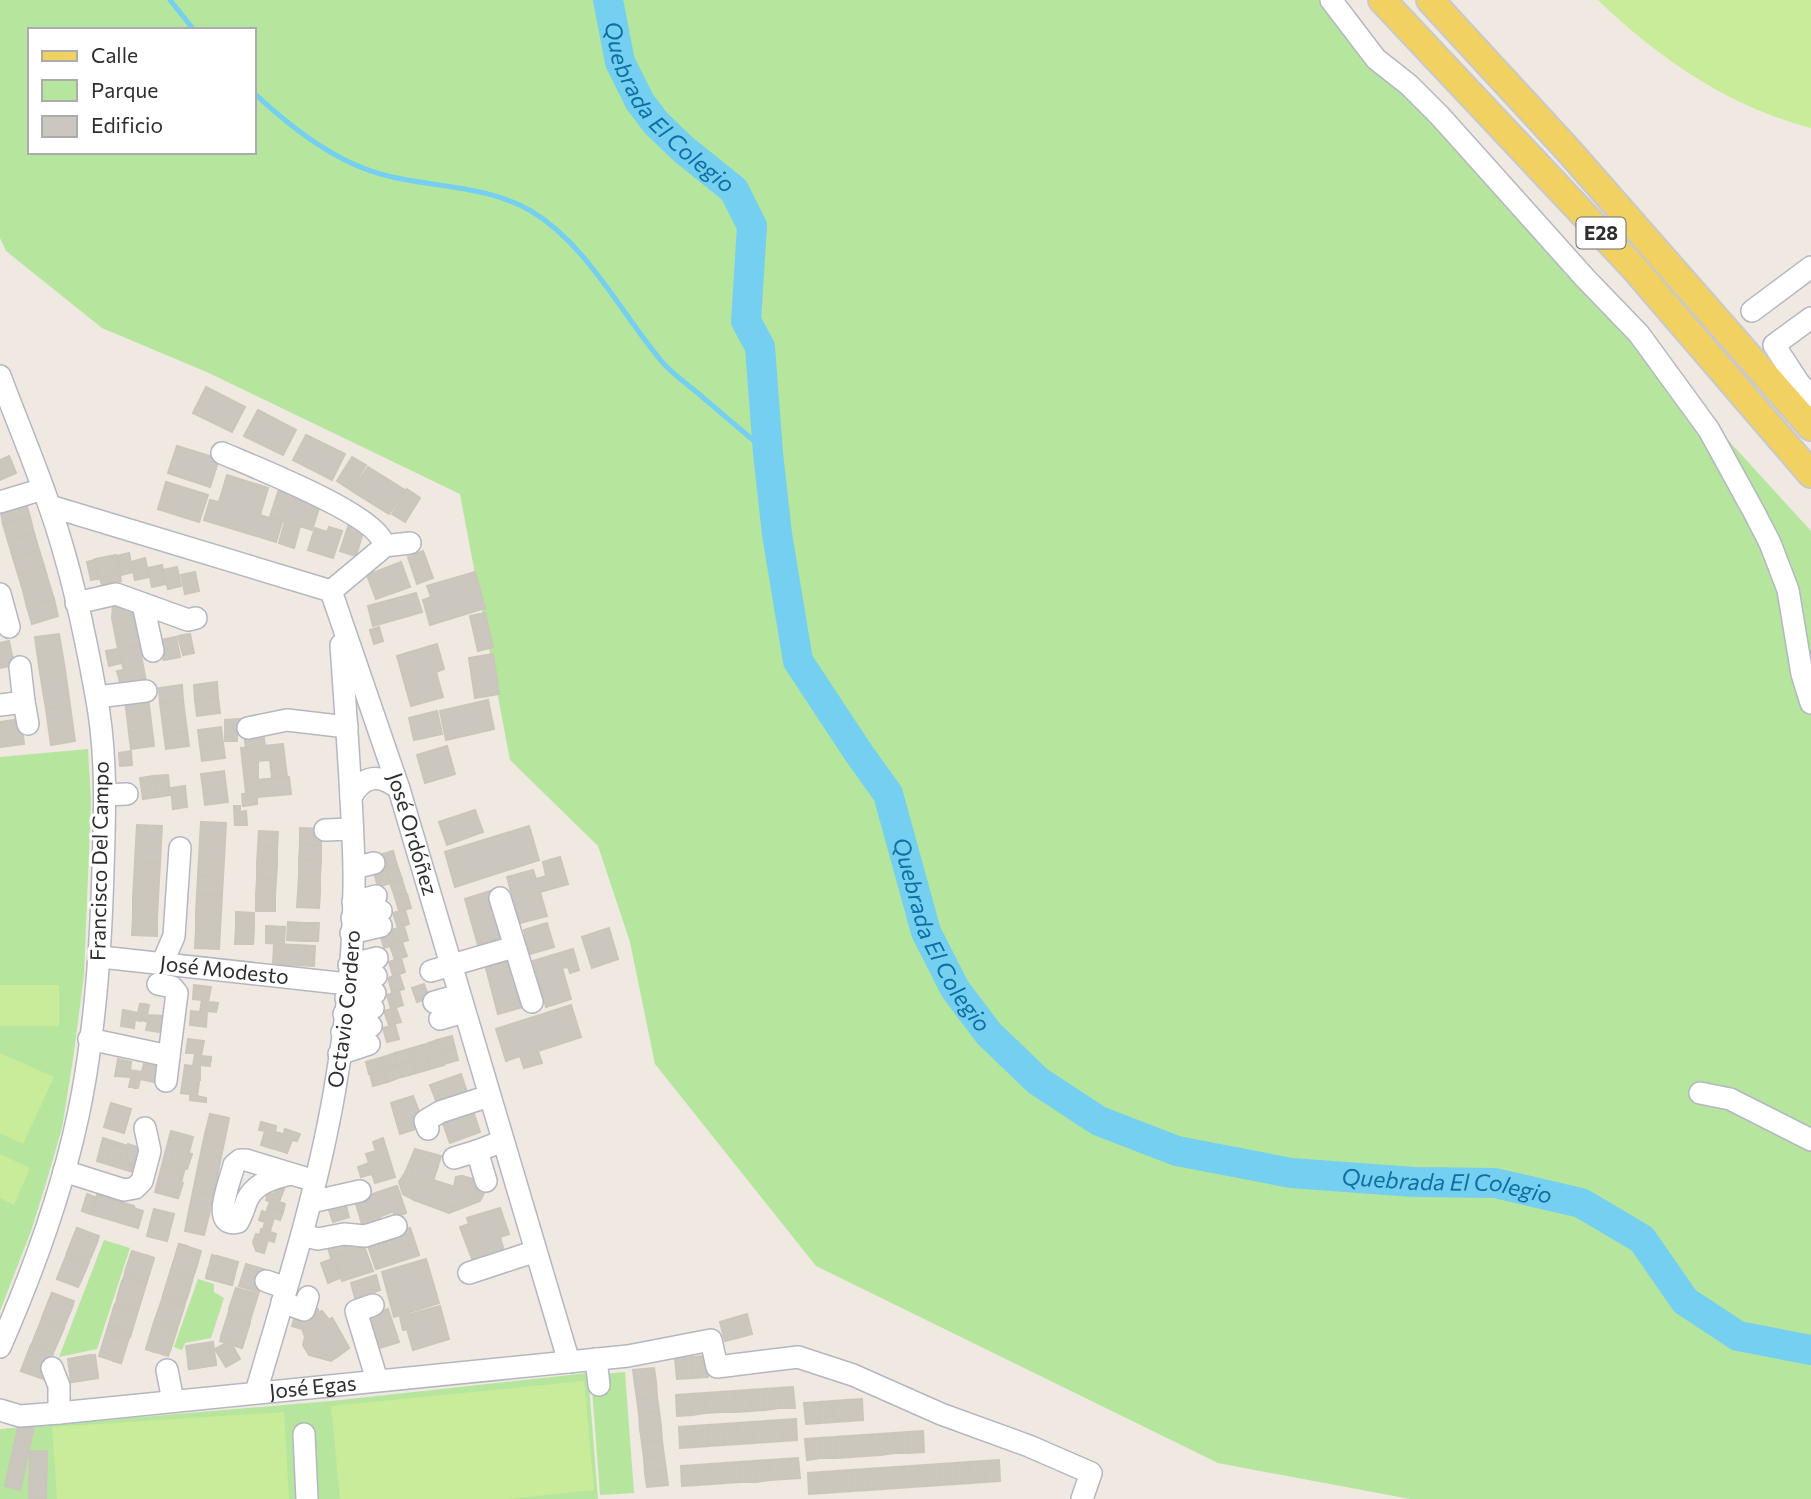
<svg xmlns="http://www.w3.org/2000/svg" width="1811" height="1499" viewBox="0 0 1811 1499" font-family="Commissioner,sans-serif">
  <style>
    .green { fill: #b6e59e; fill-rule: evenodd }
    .pitch { fill: #c9ec9a }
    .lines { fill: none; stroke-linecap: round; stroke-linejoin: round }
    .stream { stroke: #75cff0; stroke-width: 5 }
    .river { stroke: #75cff0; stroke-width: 30 }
    .building { fill: #cbc7bf; stroke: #cbc5ba; stroke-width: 2 }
    .minor-casing { stroke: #b4b7c1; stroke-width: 24 }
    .major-casing { stroke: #c9c9c9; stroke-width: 30 }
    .minor { stroke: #fff; stroke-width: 21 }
    .major { stroke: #f2d163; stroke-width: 26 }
    .labels { text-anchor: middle; stroke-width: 6; stroke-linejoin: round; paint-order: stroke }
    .shield { fill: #fff; stroke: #6d6d6d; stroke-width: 2 }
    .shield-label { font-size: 19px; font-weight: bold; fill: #2e2e2e }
    .street-label { font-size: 21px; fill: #2e2e2e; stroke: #fff }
    .water-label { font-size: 23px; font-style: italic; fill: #0d6fa3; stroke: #fff }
  </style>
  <rect width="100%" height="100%" fill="#efe9e1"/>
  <g class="green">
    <path d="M 0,0 L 1326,0 L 1811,531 L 1811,1499 L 1410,1499 L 1218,1463 L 816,1266 L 655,1064 L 630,942 L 598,846 L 510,760 L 460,494 L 209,373 L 102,328 L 6,251 L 0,238 ZM 30,30 L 254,30 L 254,152 L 30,152 Z"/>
    <path d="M 88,749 L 91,800 L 84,976 L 73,1059 L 62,1128 L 46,1183 L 31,1231 L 0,1311 L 0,757 Z"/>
    <path d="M 104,1240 L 130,1248 L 97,1349 L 59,1357 Z"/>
    <path d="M 198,1279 L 214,1284 L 214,1292 L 224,1298 L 211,1338 L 185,1343 L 182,1350 L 174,1347 Z"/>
    <path d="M 625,1372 L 634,1493 L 600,1495 L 591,1375 Z"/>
    <path d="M 588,1373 L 598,1499 L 0,1499 L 0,1429 L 331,1401 Z"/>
  </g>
  <g class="pitch">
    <path d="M 1598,0 L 1811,0 L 1811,128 C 1729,107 1658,58 1598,0 Z"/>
    <rect x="0" y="985" width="59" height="41"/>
    <path d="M 0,1053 L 54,1077 L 23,1144 L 0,1133 Z"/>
    <path d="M 0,1154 L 30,1168 L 14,1205 L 0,1198 Z"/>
    <path d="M 584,1381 L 594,1490 L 508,1499 L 340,1499 L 331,1406 Z"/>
    <path d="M 284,1412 L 289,1499 L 57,1499 L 52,1427 Z"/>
  </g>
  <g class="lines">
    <g class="stream">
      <path d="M 170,0 L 194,30"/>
      <path d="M 254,93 C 292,128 337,164 388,176 C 437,188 486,185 531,211 C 587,244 622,315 663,363 C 673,374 687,384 699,394 C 722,414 745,433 768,453"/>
    </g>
    <path class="river" id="s1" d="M 608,0 L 620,62 L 640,102 L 656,123 L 683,149 L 734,190 L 752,226 L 746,321 L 760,347 L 768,453 L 777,534 L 798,661 L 858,752 L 888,794 L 926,932 L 955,989 L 989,1034 L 1038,1081 L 1099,1121 L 1177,1151 L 1291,1173 L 1414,1182 L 1495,1183 L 1581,1203 L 1642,1239 L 1685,1301 L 1738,1336 L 1811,1350"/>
  </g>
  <g class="building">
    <path d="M 206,387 L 245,407 L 232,432 L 193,413 Z"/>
    <path d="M 258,410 L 296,430 L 283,455 L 244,436 Z"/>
    <path d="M 306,435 L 345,454 L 332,480 L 293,460 Z"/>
    <path d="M 177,446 L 219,459 L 210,487 L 168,473 Z"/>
    <path d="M 9,456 L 16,473 L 0,480 L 0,460 Z"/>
    <path d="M 352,457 L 366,465 L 351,490 L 337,481 Z"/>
    <path d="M 368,467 L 405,490 L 389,514 L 352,491 Z"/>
    <path d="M 227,475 L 268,488 L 260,515 L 282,522 L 276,542 L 204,520 L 210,500 L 219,502 Z"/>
    <path d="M 166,482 L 208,495 L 199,522 L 158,509 Z"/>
    <path d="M 279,489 L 321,502 L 312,530 L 300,526 L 294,548 L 279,543 L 285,521 L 270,517 Z"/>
    <path d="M 407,489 L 420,498 L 405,522 L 392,514 Z"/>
    <path d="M 25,500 L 30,517 L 3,524 L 0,507 Z"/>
    <path d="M 30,517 L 34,533 L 8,541 L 3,524 Z"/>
    <path d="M 349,524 L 364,529 L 356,556 L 340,551 Z"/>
    <path d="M 329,527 L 342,531 L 333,558 L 308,550 L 315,528 L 327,532 Z"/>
    <path d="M 34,533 L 39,550 L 13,558 L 8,541 Z"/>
    <path d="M 39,550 L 44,566 L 18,574 L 13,558 Z"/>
    <path d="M 423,551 L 433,578 L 417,584 L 408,557 Z"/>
    <path d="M 129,553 L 133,572 L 121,575 L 117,556 Z"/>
    <path d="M 116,555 L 120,574 L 99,578 L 95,559 Z"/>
    <path d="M 145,558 L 149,577 L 135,580 L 131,562 Z"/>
    <path d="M 94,560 L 98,579 L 91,580 L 87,562 Z"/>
    <path d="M 401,562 L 410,587 L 376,599 L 367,575 Z"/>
    <path d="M 162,565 L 166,584 L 152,587 L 148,568 Z"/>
    <path d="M 44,566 L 49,583 L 23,591 L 18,574 Z"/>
    <path d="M 177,567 L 181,586 L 168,589 L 163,570 Z"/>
    <path d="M 195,572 L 199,591 L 185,594 L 181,575 Z"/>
    <path d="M 475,572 L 485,608 L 430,625 L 423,600 L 431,597 L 427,586 Z"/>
    <path d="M 120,574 L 121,581 L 102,585 L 100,578 Z"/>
    <path d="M 49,583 L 54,599 L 27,607 L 23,591 Z"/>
    <path d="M 416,593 L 422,612 L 373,626 L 368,606 Z"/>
    <path d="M 54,599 L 58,616 L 32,624 L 27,607 Z"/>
    <path d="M 130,600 L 133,614 L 112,618 L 113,603 Z"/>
    <path d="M 485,613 L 493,647 L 478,651 L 470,616 Z"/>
    <path d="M 133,614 L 139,644 L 118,649 L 112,618 Z"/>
    <path d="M 379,627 L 383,641 L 374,644 L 370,630 Z"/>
    <path d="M 59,634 L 65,670 L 40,673 L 35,637 Z"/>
    <path d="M 190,634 L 194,653 L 183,655 L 178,636 Z"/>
    <path d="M 176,637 L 180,657 L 164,660 L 160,640 Z"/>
    <path d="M 9,641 L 14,665 L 0,668 L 0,643 Z"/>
    <path d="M 437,644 L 444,669 L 436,672 L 443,697 L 411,706 L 397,656 Z"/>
    <path d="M 139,645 L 146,681 L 121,686 L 117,671 L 124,670 L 118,649 Z"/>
    <path d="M 118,649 L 121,663 L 109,666 L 106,651 Z"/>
    <path d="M 493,654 L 499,694 L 475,698 L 469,658 Z"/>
    <path d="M 65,670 L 70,706 L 46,709 L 40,673 Z"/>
    <path d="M 217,682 L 218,697 L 195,700 L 194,685 Z"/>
    <path d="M 182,685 L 183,700 L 160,703 L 159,688 Z"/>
    <path d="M 148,697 L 150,713 L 127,716 L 125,700 Z"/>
    <path d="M 218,697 L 220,713 L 197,716 L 195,700 Z"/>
    <path d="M 183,700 L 185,716 L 162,718 L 160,703 Z"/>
    <path d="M 488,700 L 494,729 L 446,740 L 440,711 Z"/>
    <path d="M 70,706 L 75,741 L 51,745 L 46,709 Z"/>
    <path d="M 437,711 L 442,734 L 414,740 L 409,718 Z"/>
    <path d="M 150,713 L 152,730 L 129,733 L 127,716 Z"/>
    <path d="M 185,716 L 187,731 L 164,734 L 162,718 Z"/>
    <path d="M 21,719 L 24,744 L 0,747 L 0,722 Z"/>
    <path d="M 240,719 L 240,730 L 237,730 L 237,741 L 225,741 L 225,720 Z"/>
    <path d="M 221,727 L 223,743 L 200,746 L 198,730 Z"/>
    <path d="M 152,730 L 154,746 L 131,749 L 129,733 Z"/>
    <path d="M 187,731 L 189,746 L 166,749 L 164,734 Z"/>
    <path d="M 264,738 L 265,746 L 246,748 L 245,740 Z"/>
    <path d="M 223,743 L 225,758 L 202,761 L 200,746 Z"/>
    <path d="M 283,744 L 287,777 L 272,778 L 270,760 L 258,761 L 258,792 L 246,793 L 241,748 Z"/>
    <path d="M 447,746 L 455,774 L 425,783 L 417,755 Z"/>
    <path d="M 131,751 L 132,765 L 120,766 L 119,753 Z"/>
    <path d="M 224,771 L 226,787 L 203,789 L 201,774 Z"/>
    <path d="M 168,775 L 170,795 L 157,797 L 154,776 Z"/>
    <path d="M 154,776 L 157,797 L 143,799 L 140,778 Z"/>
    <path d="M 289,777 L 291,794 L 257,797 L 257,804 L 243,806 L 242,794 L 258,792 L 257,780 Z"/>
    <path d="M 185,786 L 187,807 L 173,809 L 171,788 Z"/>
    <path d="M 226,787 L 228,802 L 205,805 L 203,789 Z"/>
    <path d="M 234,806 L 240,806 L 240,812 L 246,811 L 247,825 L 235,825 Z"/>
    <path d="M 475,810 L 483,832 L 447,845 L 439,822 Z"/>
    <path d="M 201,822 L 226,823 L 225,841 L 200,840 Z"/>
    <path d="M 137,825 L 162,826 L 161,844 L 136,843 Z"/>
    <path d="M 529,826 L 539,860 L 455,887 L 445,852 Z"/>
    <path d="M 300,828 L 322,829 L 321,845 L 300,844 Z"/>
    <path d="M 259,831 L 278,832 L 277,848 L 258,847 Z"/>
    <path d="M 200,840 L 225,841 L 224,859 L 199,858 Z"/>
    <path d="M 136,843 L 161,844 L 160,863 L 135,861 Z"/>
    <path d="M 300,844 L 321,845 L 321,861 L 299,860 Z"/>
    <path d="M 258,847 L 277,848 L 277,864 L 257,863 Z"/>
    <path d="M 393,851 L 397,865 L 378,871 L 376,856 Z"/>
    <path d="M 560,857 L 568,884 L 540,892 L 547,916 L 520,923 L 507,877 L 533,870 L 536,879 L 546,876 L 543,862 Z"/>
    <path d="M 199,858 L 224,859 L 223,877 L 198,876 Z"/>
    <path d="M 299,860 L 321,861 L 320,876 L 299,876 Z"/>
    <path d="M 135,861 L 160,863 L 159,881 L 134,880 Z"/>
    <path d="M 257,863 L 277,864 L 276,880 L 257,879 Z"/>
    <path d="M 397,865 L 402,879 L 390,883 L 386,869 Z"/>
    <path d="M 386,869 L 390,883 L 378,887 L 374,873 Z"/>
    <path d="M 198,876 L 223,877 L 222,895 L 197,894 Z"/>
    <path d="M 299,876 L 320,876 L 320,892 L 298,892 Z"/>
    <path d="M 257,879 L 276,880 L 275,895 L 256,895 Z"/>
    <path d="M 134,880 L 159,881 L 158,899 L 133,898 Z"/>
    <path d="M 402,880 L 406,893 L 395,897 L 390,883 Z"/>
    <path d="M 490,891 L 503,937 L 478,945 L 465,899 Z"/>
    <path d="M 298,892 L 320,892 L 319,908 L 297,907 Z"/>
    <path d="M 197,894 L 222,895 L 221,913 L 196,912 Z"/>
    <path d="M 407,894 L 411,908 L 399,911 L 395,897 Z"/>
    <rect x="256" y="895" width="19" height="16"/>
    <path d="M 133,898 L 158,899 L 157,918 L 133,917 Z"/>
    <path d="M 405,910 L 409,924 L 398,928 L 393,913 Z"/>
    <path d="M 196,912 L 221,913 L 220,931 L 196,930 Z"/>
    <path d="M 236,912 L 254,913 L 254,929 L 236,928 Z"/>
    <path d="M 133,917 L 157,918 L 157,936 L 132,935 Z"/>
    <path d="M 288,922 L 303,923 L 303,941 L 287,940 Z"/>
    <path d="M 303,923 L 319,923 L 318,941 L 303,941 Z"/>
    <path d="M 547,923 L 554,947 L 530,954 L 524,930 Z"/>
    <path d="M 266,926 L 285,927 L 284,944 L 266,943 Z"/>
    <path d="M 404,926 L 408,940 L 396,944 L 392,930 Z"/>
    <path d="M 236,928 L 254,929 L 253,944 L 235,944 Z"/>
    <path d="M 609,928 L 618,959 L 592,968 L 582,937 Z"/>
    <path d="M 196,930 L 220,931 L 219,949 L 195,948 Z"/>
    <path d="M 392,930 L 396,944 L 384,948 L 380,934 Z"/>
    <path d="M 402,942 L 407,956 L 395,960 L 390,946 Z"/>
    <path d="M 274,944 L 315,946 L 314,966 L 273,964 Z"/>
    <path d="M 573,949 L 579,970 L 570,973 L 568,967 L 562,968 L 571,999 L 546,1007 L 533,961 Z"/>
    <path d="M 401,958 L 405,972 L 393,976 L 389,962 Z"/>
    <path d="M 512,961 L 523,1007 L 498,1014 L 486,968 Z"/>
    <path d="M 399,974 L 404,989 L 392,992 L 388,978 Z"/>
    <path d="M 424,984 L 429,998 L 417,1002 L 412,988 Z"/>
    <path d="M 194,985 L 211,987 L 208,1002 L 218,1003 L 217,1008 L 201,1006 L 202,1000 L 193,999 Z"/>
    <path d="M 399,991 L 403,1005 L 391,1009 L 387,995 Z"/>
    <path d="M 140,1004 L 144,1004 L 141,1021 L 135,1020 L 134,1028 L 121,1026 L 123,1010 L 138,1013 Z"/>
    <path d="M 144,1004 L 149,1005 L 147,1015 L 162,1016 L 160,1032 L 146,1030 L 148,1022 L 142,1020 Z"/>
    <path d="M 571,1005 L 581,1037 L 538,1051 L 542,1063 L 524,1068 L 520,1056 L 506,1061 L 496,1029 Z"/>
    <path d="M 201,1006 L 217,1008 L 216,1012 L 207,1011 L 206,1027 L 190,1025 L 191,1011 L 200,1012 Z"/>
    <path d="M 396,1008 L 401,1022 L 389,1025 L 384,1011 Z"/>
    <path d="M 395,1025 L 399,1039 L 387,1042 L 383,1028 Z"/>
    <path d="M 452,1036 L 455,1048 L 441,1052 L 437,1040 Z"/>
    <path d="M 188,1039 L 204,1041 L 201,1056 L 211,1057 L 211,1061 L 194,1060 L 195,1053 L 186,1053 Z"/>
    <path d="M 437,1040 L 441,1052 L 427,1057 L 423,1045 Z"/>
    <path d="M 423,1045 L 427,1057 L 413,1061 L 409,1049 Z"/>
    <path d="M 455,1048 L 458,1060 L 444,1064 L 441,1052 Z"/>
    <path d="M 409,1049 L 412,1061 L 399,1065 L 395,1053 Z"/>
    <path d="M 441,1052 L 444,1065 L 430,1069 L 427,1057 Z"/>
    <path d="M 395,1053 L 398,1065 L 384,1069 L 380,1058 Z"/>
    <path d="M 427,1057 L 430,1069 L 416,1073 L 413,1061 Z"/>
    <path d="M 380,1058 L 384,1070 L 369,1074 L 366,1062 Z"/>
    <path d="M 118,1059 L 131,1062 L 130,1070 L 136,1071 L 134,1087 L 129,1087 L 131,1077 L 115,1076 Z"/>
    <path d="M 194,1060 L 210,1062 L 210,1066 L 200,1065 L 200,1080 L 183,1079 L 185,1065 L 193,1066 Z"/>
    <path d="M 413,1061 L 416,1073 L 402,1077 L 399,1065 Z"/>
    <path d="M 144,1064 L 157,1066 L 154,1082 L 140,1079 L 138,1088 L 134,1088 L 136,1071 L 142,1072 Z"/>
    <path d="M 398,1065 L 401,1077 L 388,1082 L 384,1070 Z"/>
    <path d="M 384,1070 L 387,1082 L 373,1086 L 370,1074 Z"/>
    <path d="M 461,1074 L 468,1095 L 438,1106 L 430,1085 Z"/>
    <path d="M 183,1079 L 199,1082 L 197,1096 L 206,1098 L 206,1102 L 190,1100 L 190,1094 L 181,1093 Z"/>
    <path d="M 413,1096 L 422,1119 L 422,1127 L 400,1134 L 391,1103 Z"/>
    <path d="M 111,1103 L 131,1109 L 124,1133 L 104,1127 Z"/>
    <path d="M 473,1111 L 480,1132 L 450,1143 L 442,1121 Z"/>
    <path d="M 210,1114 L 229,1118 L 225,1138 L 205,1134 Z"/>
    <path d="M 261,1122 L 276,1126 L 275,1132 L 279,1133 L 274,1149 L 261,1145 L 265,1131 L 259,1130 Z"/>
    <path d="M 285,1129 L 300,1134 L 297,1141 L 292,1140 L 287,1153 L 275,1149 L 280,1133 L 283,1135 Z"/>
    <path d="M 171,1131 L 193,1137 L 177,1198 L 155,1192 Z"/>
    <path d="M 205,1134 L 225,1138 L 221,1157 L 201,1153 Z"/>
    <path d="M 103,1138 L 140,1150 L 133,1172 L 97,1161 Z"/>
    <path d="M 171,1138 L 185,1142 L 184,1144 L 190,1146 L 188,1153 L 192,1154 L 187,1169 L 177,1166 L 178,1163 L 171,1161 L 173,1153 L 167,1152 Z"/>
    <path d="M 383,1138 L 395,1177 L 375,1183 L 372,1174 L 361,1177 L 358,1167 L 369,1163 L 366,1154 L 376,1151 L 373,1142 Z"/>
    <path d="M 110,1144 L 123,1148 L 118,1164 L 108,1160 Z"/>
    <path d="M 128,1144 L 142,1149 L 136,1166 L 126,1163 Z"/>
    <path d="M 415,1149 L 441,1156 L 433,1180 L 454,1187 L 456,1177 L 462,1176 L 472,1179 L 482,1189 L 484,1193 L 480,1201 L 449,1213 L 414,1200 L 405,1173 Z"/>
    <path d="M 201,1153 L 221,1157 L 217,1177 L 197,1172 Z"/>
    <path d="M 416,1159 L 438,1166 L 430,1190 L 417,1185 L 411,1171 Z"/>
    <path d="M 163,1166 L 182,1172 L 179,1182 L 183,1183 L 178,1198 L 157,1188 Z"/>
    <path d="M 197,1172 L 217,1177 L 213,1196 L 193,1192 Z"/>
    <path d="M 405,1173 L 414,1200 L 403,1194 L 399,1182 Z"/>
    <path d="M 462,1176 L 472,1179 L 479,1197 L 451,1208 L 432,1200 L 439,1182 L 454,1187 L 456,1177 Z"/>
    <path d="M 397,1186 L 406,1213 L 395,1217 L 391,1203 L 376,1207 L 380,1222 L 363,1227 L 355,1200 Z"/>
    <path d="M 397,1186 L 406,1213 L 395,1217 L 394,1211 L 379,1217 L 380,1222 L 363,1227 L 355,1200 Z"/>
    <path d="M 276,1187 L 284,1189 L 279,1202 L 285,1204 L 283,1212 L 268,1207 L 270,1202 L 266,1200 L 268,1192 L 274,1194 Z"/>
    <path d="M 193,1192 L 213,1196 L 209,1215 L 189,1211 Z"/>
    <path d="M 102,1193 L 112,1196 L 107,1214 L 93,1210 L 96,1201 L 99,1202 Z"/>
    <path d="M 87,1194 L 95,1197 L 90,1214 L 82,1211 Z"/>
    <path d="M 97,1195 L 134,1206 L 128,1225 L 91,1214 Z"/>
    <path d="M 345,1202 L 349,1217 L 333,1222 L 328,1207 Z"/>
    <path d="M 122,1204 L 135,1208 L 131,1226 L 115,1220 Z"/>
    <path d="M 268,1207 L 283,1212 L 280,1220 L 274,1218 L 270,1231 L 263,1229 L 265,1222 L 259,1220 L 262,1211 L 266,1213 Z"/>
    <path d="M 133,1208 L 143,1211 L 138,1228 L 128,1225 Z"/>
    <path d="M 500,1208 L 509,1234 L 500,1237 L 505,1254 L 474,1264 L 460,1227 L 469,1224 L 467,1218 Z"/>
    <path d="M 154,1209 L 174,1214 L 167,1241 L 147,1236 Z"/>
    <path d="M 189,1211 L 209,1215 L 204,1235 L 185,1231 Z"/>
    <path d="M 77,1228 L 99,1236 L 89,1261 L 67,1253 Z"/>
    <path d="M 77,1228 L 85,1231 L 84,1234 L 98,1240 L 91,1257 L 77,1251 L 75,1256 L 67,1253 Z"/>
    <path d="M 410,1228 L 419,1255 L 376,1269 L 367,1242 L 384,1236 L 386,1241 L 400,1236 L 399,1231 Z"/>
    <path d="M 410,1228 L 419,1255 L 376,1269 L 367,1242 L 384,1236 L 389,1251 L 404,1245 L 399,1231 Z"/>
    <path d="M 261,1229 L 276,1234 L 274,1242 L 268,1240 L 264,1253 L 256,1251 L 253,1242 L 256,1234 L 260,1235 Z"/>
    <path d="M 343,1240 L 346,1247 L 344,1254 L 331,1258 L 328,1248 Z"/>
    <path d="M 362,1241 L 371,1266 L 359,1270 L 350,1245 Z"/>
    <path d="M 362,1241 L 373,1271 L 342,1281 L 333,1257 L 344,1254 L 346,1247 Z"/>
    <path d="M 179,1244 L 201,1251 L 193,1277 L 171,1270 Z"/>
    <path d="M 179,1244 L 187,1246 L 186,1250 L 200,1254 L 195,1272 L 181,1267 L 179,1272 L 171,1270 Z"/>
    <path d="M 132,1251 L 154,1258 L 146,1284 L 124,1277 Z"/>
    <path d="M 67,1254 L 89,1262 L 78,1287 L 57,1279 Z"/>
    <path d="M 67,1254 L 75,1257 L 73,1260 L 87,1266 L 80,1283 L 66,1277 L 65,1282 L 57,1279 Z"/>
    <path d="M 131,1254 L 145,1259 L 146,1255 L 154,1258 L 146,1284 L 138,1281 L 140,1276 L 125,1272 Z"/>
    <path d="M 212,1255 L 238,1262 L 232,1285 L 206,1278 Z"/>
    <path d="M 217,1256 L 234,1261 L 230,1276 L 234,1277 L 232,1285 L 206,1278 L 208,1269 L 213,1271 Z"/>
    <path d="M 334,1258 L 340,1278 L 328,1283 L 321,1263 Z"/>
    <path d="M 349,1259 L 353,1271 L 341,1275 L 337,1263 Z"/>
    <path d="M 426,1259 L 439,1303 L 394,1317 L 382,1272 Z"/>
    <path d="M 246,1264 L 266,1270 L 259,1292 L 239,1286 Z"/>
    <path d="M 171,1270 L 193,1277 L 185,1303 L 163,1296 Z"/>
    <path d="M 171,1270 L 179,1273 L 178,1276 L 192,1281 L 187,1298 L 172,1294 L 171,1299 L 163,1296 Z"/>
    <path d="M 376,1275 L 380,1290 L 355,1298 L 351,1283 Z"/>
    <path d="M 124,1277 L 146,1284 L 138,1310 L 116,1303 Z"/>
    <path d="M 122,1281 L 137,1285 L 138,1282 L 146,1284 L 138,1310 L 130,1308 L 131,1303 L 117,1298 Z"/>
    <path d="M 236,1288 L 258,1294 L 250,1320 L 228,1314 Z"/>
    <path d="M 235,1291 L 249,1296 L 250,1292 L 258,1294 L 250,1320 L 242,1318 L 244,1313 L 229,1309 Z"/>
    <path d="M 52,1293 L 74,1301 L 64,1327 L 42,1318 Z"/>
    <path d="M 52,1293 L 60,1296 L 59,1299 L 73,1305 L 66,1322 L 52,1316 L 50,1321 L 42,1318 Z"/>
    <path d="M 163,1297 L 185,1303 L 177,1329 L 154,1323 Z"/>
    <path d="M 163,1297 L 170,1299 L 169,1303 L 184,1307 L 178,1325 L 164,1320 L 162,1325 L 154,1323 Z"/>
    <path d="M 115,1304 L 138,1310 L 130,1337 L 107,1330 Z"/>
    <path d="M 440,1306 L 449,1339 L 413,1350 L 407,1329 L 403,1330 L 400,1317 Z"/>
    <path d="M 114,1307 L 129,1312 L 130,1308 L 138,1310 L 130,1337 L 122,1334 L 123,1329 L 109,1325 Z"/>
    <path d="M 314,1307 L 318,1309 L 318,1313 L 322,1311 L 329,1320 L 332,1318 L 349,1348 L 331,1361 L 309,1355 L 303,1345 L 305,1337 L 302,1329 L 292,1326 L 296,1313 L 311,1317 Z"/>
    <path d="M 388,1309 L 399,1342 L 373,1350 L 363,1317 Z"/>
    <path d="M 322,1311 L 329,1320 L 332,1318 L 349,1348 L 337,1357 L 323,1355 L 308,1335 L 310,1334 L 305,1326 L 313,1321 L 311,1317 Z"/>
    <path d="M 747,1314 L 752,1334 L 725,1341 L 720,1322 Z"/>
    <path d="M 228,1315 L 250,1322 L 242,1348 L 220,1341 Z"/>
    <path d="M 227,1318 L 241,1323 L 242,1319 L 250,1322 L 242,1348 L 234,1345 L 236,1340 L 221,1336 Z"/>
    <path d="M 42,1319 L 64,1328 L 53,1353 L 32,1344 Z"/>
    <path d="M 42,1319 L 50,1322 L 48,1326 L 62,1331 L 55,1348 L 42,1342 L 40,1347 L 32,1344 Z"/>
    <path d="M 154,1323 L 177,1330 L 168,1356 L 146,1349 Z"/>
    <path d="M 154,1323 L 162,1326 L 161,1329 L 175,1334 L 170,1351 L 156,1346 L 154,1352 L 146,1349 Z"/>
    <path d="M 107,1330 L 129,1337 L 121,1363 L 99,1356 Z"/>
    <path d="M 106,1334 L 120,1338 L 121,1334 L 129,1337 L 121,1363 L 113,1361 L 115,1356 L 101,1351 Z"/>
    <path d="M 213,1342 L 216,1365 L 189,1369 L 186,1346 Z"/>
    <path d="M 209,1343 L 211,1358 L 215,1357 L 216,1365 L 189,1369 L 188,1361 L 194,1360 L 192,1345 Z"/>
    <path d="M 226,1343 L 232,1345 L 240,1359 L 226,1367 L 215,1349 Z"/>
    <path d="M 31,1345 L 53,1354 L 43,1379 L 21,1371 Z"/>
    <path d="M 31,1345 L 39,1348 L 37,1352 L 51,1357 L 45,1374 L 31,1369 L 29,1374 L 21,1371 Z"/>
    <path d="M 91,1355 L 93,1370 L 97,1370 L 98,1378 L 71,1382 L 70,1373 L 76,1373 L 74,1358 Z"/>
    <path d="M 95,1355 L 98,1378 L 71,1382 L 68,1359 Z"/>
    <path d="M 706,1356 L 708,1377 L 692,1378 L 691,1357 Z"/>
    <path d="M 691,1357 L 692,1378 L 677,1379 L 675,1359 Z"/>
    <path d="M 654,1368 L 656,1382 L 635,1385 L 633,1370 Z"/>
    <path d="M 656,1382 L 657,1397 L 637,1399 L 635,1385 Z"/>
    <path d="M 793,1387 L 795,1408 L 780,1408 L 778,1388 Z"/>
    <path d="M 778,1388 L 780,1408 L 765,1410 L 764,1389 Z"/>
    <path d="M 764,1389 L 765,1410 L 751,1411 L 749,1390 Z"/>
    <path d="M 749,1390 L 751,1411 L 736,1412 L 734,1391 Z"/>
    <path d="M 734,1391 L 736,1412 L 721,1412 L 720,1392 Z"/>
    <path d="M 720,1392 L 721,1412 L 706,1413 L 705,1393 Z"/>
    <path d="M 705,1393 L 706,1413 L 692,1415 L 690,1394 Z"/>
    <path d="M 690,1394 L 692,1415 L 677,1416 L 676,1395 Z"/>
    <path d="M 657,1397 L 659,1411 L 639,1414 L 637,1399 Z"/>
    <path d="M 862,1399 L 863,1420 L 849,1421 L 847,1400 Z"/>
    <path d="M 847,1400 L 849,1421 L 834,1422 L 833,1401 Z"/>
    <path d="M 833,1401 L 834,1422 L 820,1423 L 819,1402 Z"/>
    <path d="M 819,1402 L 820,1423 L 806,1424 L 804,1403 Z"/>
    <path d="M 659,1411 L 661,1426 L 640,1429 L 639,1414 Z"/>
    <path d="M 796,1419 L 797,1440 L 783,1441 L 781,1420 Z"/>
    <path d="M 781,1420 L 783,1441 L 768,1442 L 767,1421 Z"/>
    <path d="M 767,1421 L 768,1442 L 753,1443 L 752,1422 Z"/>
    <path d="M 752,1422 L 753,1443 L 739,1444 L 737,1423 Z"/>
    <path d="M 737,1423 L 739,1444 L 724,1445 L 723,1424 Z"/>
    <path d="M 723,1424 L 724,1445 L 709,1446 L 708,1425 Z"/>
    <path d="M 708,1425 L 709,1446 L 695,1447 L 693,1426 Z"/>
    <path d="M 661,1426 L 662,1441 L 642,1443 L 640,1429 Z"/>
    <path d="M 693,1426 L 695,1447 L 680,1448 L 679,1427 Z"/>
    <path d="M 34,1427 L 20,1490 L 5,1486 L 18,1428 Z"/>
    <path d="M 923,1431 L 924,1452 L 909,1453 L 908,1432 Z"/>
    <path d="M 908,1432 L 909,1453 L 895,1453 L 893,1433 Z"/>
    <path d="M 893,1433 L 895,1453 L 880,1455 L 879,1434 Z"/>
    <path d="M 879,1434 L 880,1455 L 865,1456 L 864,1435 Z"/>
    <path d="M 864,1435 L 865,1456 L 851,1457 L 849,1436 Z"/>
    <path d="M 849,1436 L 851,1457 L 836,1458 L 835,1437 Z"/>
    <path d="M 835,1437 L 836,1458 L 821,1458 L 820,1438 Z"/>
    <path d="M 820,1438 L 821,1458 L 807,1460 L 805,1439 Z"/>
    <path d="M 662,1441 L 664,1456 L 644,1458 L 642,1443 Z"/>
    <path d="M 30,1451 L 47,1451 L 46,1499 L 29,1499 Z"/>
    <path d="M 664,1456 L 666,1470 L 645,1473 L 644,1458 Z"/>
    <path d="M 798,1458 L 800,1478 L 785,1479 L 784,1459 Z"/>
    <path d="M 784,1459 L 785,1479 L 770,1480 L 769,1460 Z"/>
    <path d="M 769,1460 L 770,1480 L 756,1482 L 754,1461 Z"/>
    <path d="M 999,1460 L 1000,1481 L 985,1482 L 984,1461 Z"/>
    <path d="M 754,1461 L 756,1482 L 741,1482 L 740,1462 Z"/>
    <path d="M 984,1461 L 985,1482 L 971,1483 L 969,1462 Z"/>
    <path d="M 740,1462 L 741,1482 L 726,1483 L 725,1463 Z"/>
    <path d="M 969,1462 L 971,1483 L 956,1484 L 955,1463 Z"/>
    <path d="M 725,1463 L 726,1483 L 712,1484 L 710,1464 Z"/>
    <path d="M 955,1463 L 956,1484 L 941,1485 L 940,1464 Z"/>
    <path d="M 710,1464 L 712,1484 L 697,1485 L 696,1465 Z"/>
    <path d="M 940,1464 L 941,1485 L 927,1486 L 925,1465 Z"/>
    <path d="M 696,1465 L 697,1485 L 682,1486 L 681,1466 Z"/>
    <path d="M 925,1465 L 927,1486 L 912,1487 L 911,1466 Z"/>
    <path d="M 911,1466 L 912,1487 L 897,1488 L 896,1467 Z"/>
    <path d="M 896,1467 L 897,1488 L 883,1489 L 881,1468 Z"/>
    <path d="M 881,1468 L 883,1489 L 868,1490 L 866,1469 Z"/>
    <path d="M 866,1469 L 868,1490 L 853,1491 L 852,1470 Z"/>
    <path d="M 666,1470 L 668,1485 L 647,1487 L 645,1473 Z"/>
    <path d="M 852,1470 L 853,1491 L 838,1492 L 837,1471 Z"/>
    <path d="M 837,1471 L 838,1492 L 824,1493 L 822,1472 Z"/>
    <path d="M 822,1472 L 824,1493 L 809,1494 L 808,1473 Z"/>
  </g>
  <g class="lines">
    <g class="minor-casing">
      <g id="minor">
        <path d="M 1331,0 L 1376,59 L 1409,85 L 1440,116 L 1585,278 L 1639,334 L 1709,430 L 1754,512 L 1770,543 L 1788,590 L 1802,674 L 1811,703"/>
        <path d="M 1752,311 L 1811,267"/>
        <path d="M 1811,318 L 1774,345 L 1799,383 L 1811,396"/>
        <path d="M 0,376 C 16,419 34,461 49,505 C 70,564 85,633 96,695 C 107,752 105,811 103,869 C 101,945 96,1021 82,1096 C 66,1182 35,1267 0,1347"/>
        <path d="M 222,453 C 252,466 381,516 384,546 L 379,551 L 331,591"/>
        <path d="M 0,502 L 43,489"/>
        <path id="s2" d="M 50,506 L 331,591 L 399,789 L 569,1362"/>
        <path d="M 384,546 L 410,543"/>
        <path d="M 0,594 L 9,627"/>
        <path d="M 76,603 L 116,594 L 188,620 L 196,618"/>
        <path d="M 143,604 L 153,651"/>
        <path d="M 97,697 L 146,691"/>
        <path d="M 24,702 L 28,724"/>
        <path d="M 0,705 L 24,702 L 20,667"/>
        <path d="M 248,728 L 287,720 L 347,727"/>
        <path d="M 105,795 L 127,794"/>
        <path d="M 351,797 C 363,775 380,773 399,789"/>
        <path d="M 325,830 L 352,829"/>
        <path d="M 354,868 L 374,863"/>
        <path d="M 500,898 L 532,1002"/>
        <path d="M 353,902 L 376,896"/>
        <path d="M 352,918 L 381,911"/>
        <path d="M 351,933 L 381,926"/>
        <path id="s3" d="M 101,957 L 348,984 L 376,976"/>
        <path d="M 162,964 L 174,936 L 180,848"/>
        <path d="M 349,965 L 377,958"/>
        <path d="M 431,971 L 514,947"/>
        <path d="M 346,998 L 375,993"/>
        <path d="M 434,1002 L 459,995"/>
        <path d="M 344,1014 L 373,1008"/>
        <path d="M 440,1019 L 464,1012"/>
        <path d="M 342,1032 L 371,1026"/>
        <path d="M 89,1039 L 169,1056 L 177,993 L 172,987 L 158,984"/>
        <path d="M 339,1054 L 369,1044"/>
        <path d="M 166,1081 L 169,1056"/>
        <path d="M 1700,1093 L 1730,1099 L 1811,1140"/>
        <path d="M 428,1129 L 425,1121 L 440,1112 L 489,1096"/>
        <path d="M 454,1158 L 477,1151"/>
        <path d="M 64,1171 L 124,1190 L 135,1188 L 142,1181 L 150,1151 L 145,1128"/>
        <path d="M 291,1174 C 273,1178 255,1183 247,1200 C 244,1208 242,1215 238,1222 C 209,1229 231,1179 234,1165 L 240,1160 L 246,1160 L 315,1181"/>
        <path d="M 486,1181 L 477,1151 L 503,1141"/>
        <path d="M 311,1202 L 360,1191"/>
        <path d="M 302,1235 L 318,1239 L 344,1234 L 365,1236 L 396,1226"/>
        <path d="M 469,1273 L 536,1251"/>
        <path d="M 266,1281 L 286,1288"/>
        <path d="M 282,1302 L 304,1310 L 308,1297"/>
        <path d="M 373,1305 L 356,1311 L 377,1380"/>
        <path d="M 596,1359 L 599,1385"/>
        <path d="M 52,1368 L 59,1386 L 59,1413"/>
        <path d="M 167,1370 L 173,1401"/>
        <path id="s4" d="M 256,1392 C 285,1293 316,1196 334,1094 C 347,1021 355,942 354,867 C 352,793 346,719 341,645"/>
        <path id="s5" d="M 0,1410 L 20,1416 L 59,1413 L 628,1356 L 711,1340 L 717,1367 L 798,1357 L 853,1375 L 941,1414 L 1029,1446 L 1091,1473 L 1082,1499"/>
        <path d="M 304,1434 L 307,1499"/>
      </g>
    </g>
    <g class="major-casing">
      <g id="major">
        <path d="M 1382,0 L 1634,268 L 1811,474"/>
        <path d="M 1430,0 L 1568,150 L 1811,427"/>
      </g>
    </g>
    <use href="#minor" class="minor"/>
    <use href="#major" class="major"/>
  </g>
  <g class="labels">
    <rect class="shield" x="1576.5" y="217.5" width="49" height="31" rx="5"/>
    <g class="shield-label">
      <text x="1601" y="240">E28</text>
    </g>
    <g class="street-label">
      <text dy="7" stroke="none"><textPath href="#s2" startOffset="550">José Ordóñez</textPath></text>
      <text transform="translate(100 861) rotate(-89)" y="7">Francisco Del Campo</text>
      <text dy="7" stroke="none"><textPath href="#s3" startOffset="124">José Modesto</textPath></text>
      <text dy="7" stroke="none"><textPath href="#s4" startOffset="394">Octavio Cordero</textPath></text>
      <text dy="7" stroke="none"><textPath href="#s5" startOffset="315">José Egas</textPath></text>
    </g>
    <g class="water-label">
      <text dy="8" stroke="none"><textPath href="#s1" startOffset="128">Quebrada El Colegio</textPath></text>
      <text dy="8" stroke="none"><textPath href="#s1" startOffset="1031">Quebrada El Colegio</textPath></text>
      <text dy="8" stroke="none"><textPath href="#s1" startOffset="1640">Quebrada El Colegio</textPath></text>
    </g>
  </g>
  <rect x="28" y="28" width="228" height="126" fill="#ffffff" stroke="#ababab" stroke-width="2"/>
  <rect x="42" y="51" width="35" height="10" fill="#f2d163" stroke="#ababab" stroke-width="2"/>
  <text x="91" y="63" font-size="21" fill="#2e2e2e">Calle</text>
  <rect x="42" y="80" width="35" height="21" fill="#b6e59e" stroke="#ababab" stroke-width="2"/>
  <text x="91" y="98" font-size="21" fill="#2e2e2e">Parque</text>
  <rect x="42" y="116" width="35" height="21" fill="#cbc7bf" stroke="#ababab" stroke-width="2"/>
  <text x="91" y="133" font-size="21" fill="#2e2e2e">Edificio</text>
</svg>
